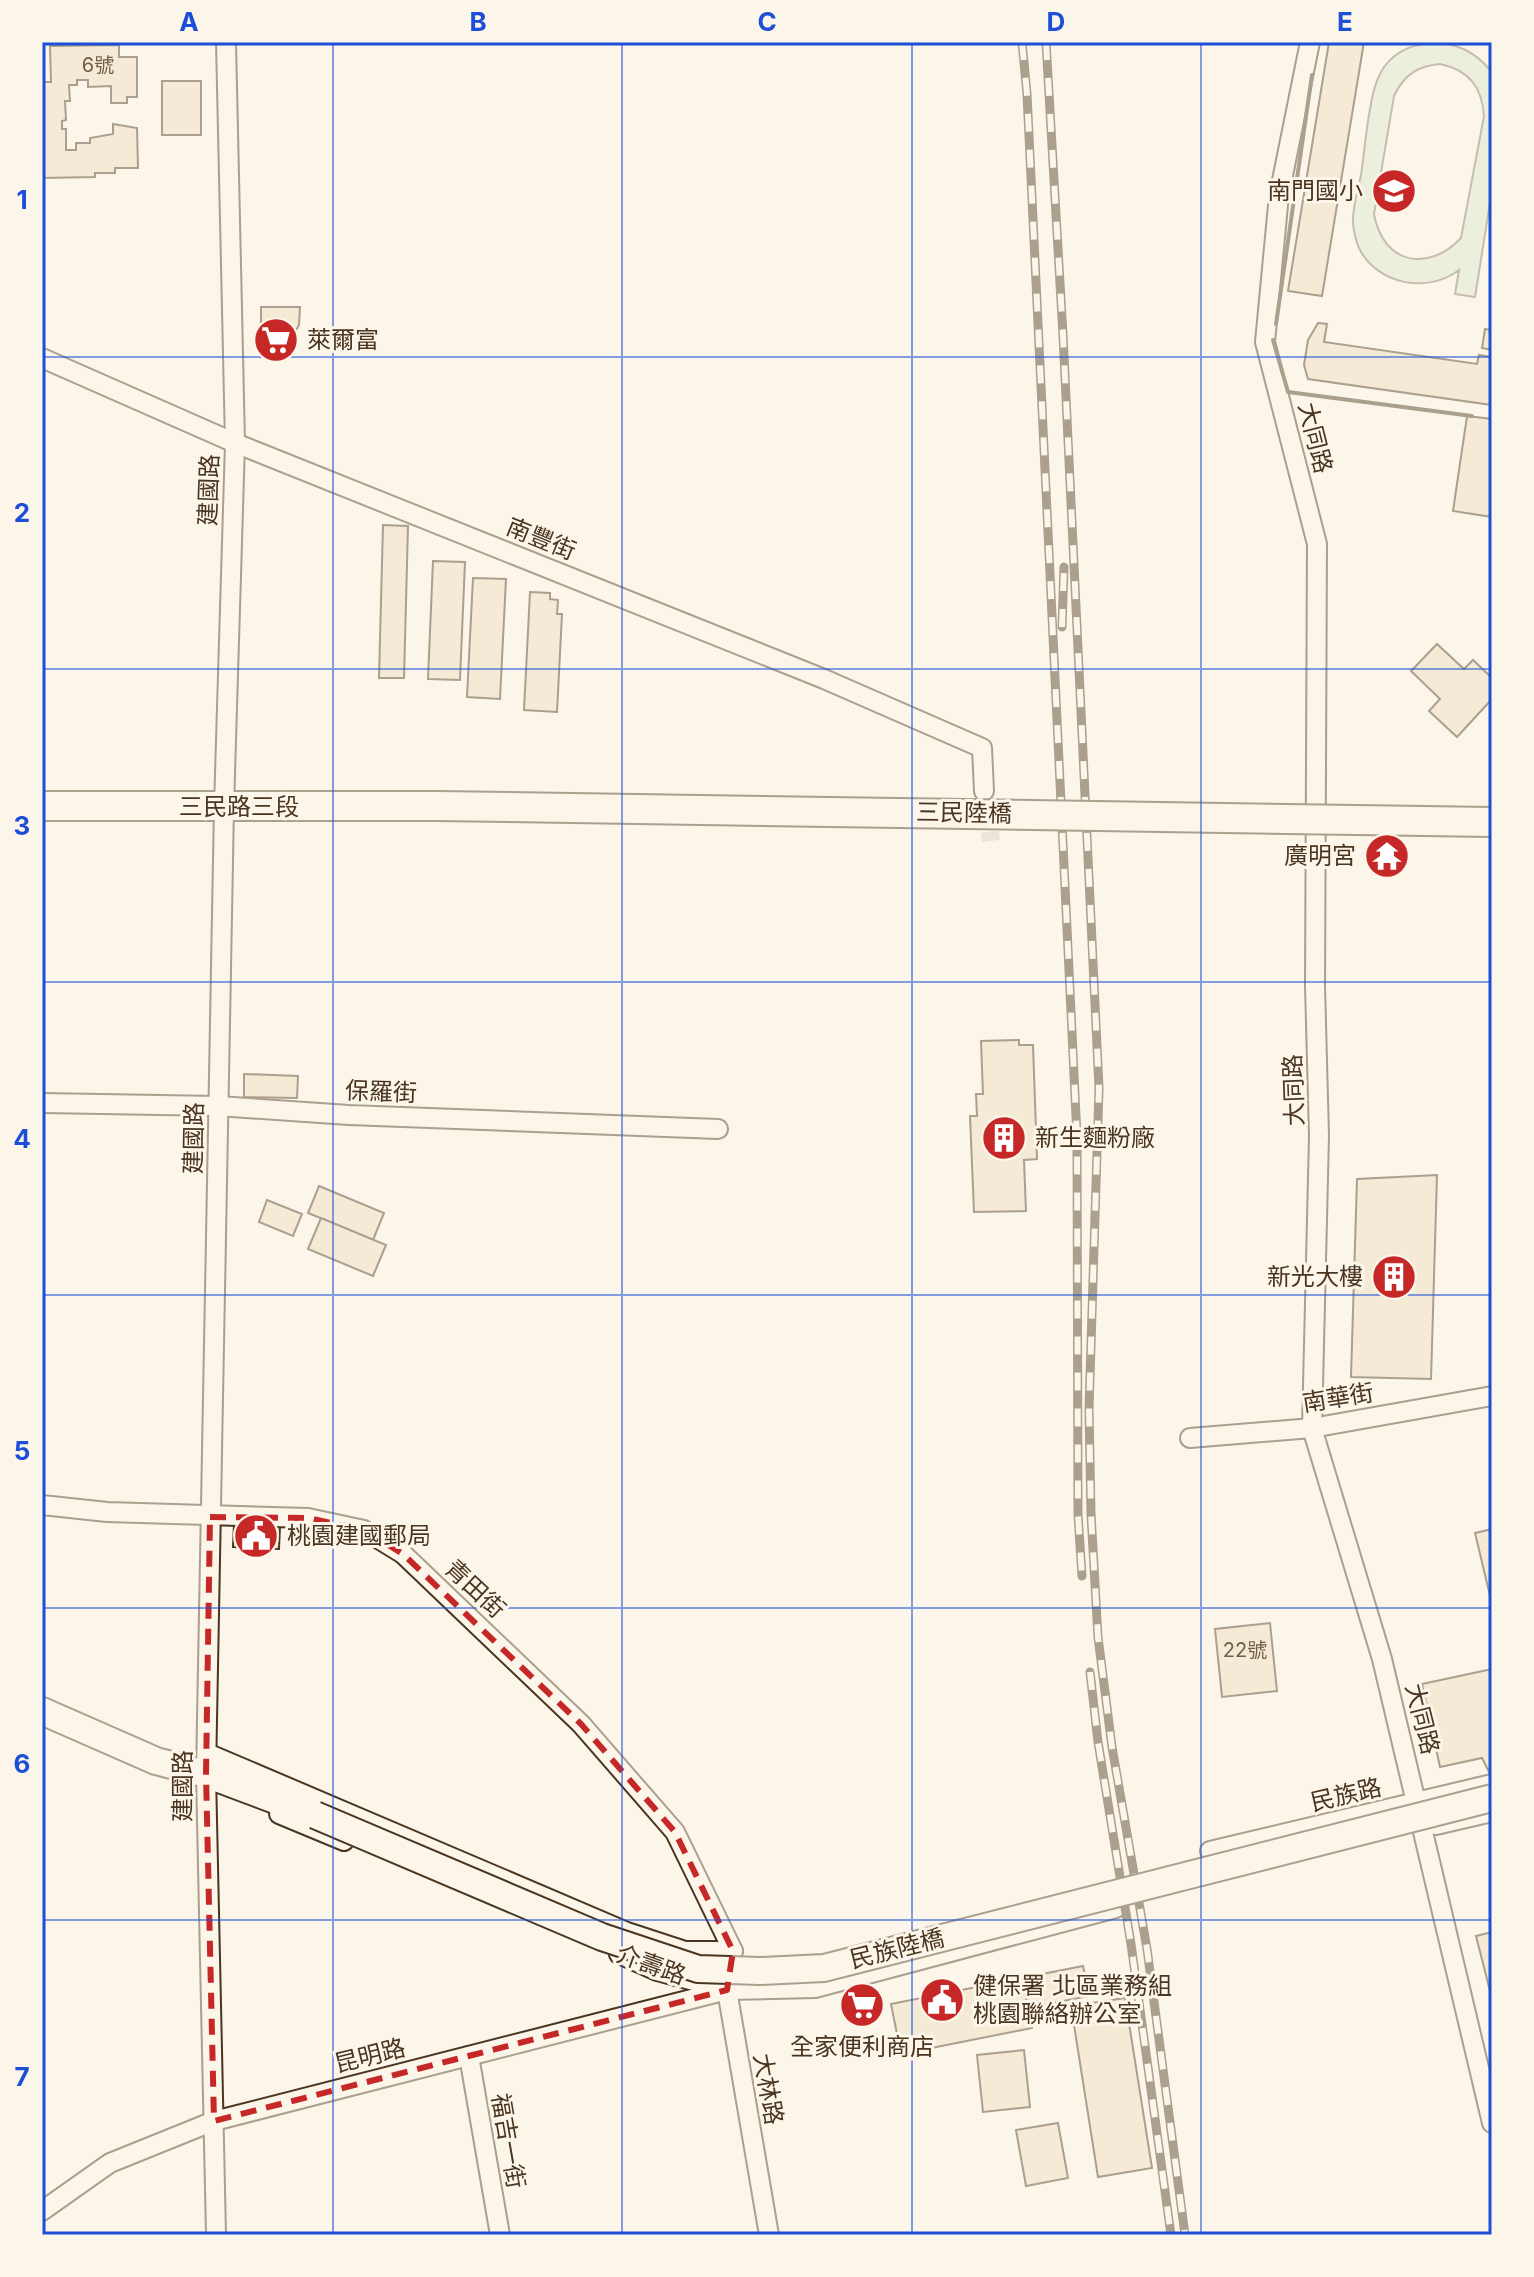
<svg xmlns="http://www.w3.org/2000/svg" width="1534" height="2277" viewBox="0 0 1534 2277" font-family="Inter,'Noto Sans TC',sans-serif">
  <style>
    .green { fill: #dce7d0; stroke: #887966; stroke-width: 2; fill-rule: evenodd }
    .building { fill: #ecdcbc; stroke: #4a3520; stroke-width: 2 }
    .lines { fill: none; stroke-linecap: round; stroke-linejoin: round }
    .street-tunnel { stroke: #d8cfc1; stroke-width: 18; stroke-dasharray: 18 9; stroke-linecap: butt }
    .street-casing { stroke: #4a3520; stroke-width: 22 }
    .secondary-casing { stroke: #4a3520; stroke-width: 30 }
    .primary-casing { stroke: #4a3520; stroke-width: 32 }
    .street { stroke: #fbf6e9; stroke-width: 18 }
    .secondary { stroke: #fbf6e9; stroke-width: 26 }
    .primary { stroke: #fbf6e9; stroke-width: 28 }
    .rail-casing { stroke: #4a3520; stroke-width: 9 }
    .rail { stroke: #fbf6e9; stroke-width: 6; stroke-dasharray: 18; stroke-linecap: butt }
    .secondary-bridge-casing { stroke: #4a3520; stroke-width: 30; stroke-linecap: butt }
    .primary-bridge-casing { stroke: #4a3520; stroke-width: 32; stroke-linecap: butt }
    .secondary-bridge { stroke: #fbf6e9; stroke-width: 26 }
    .primary-bridge { stroke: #fbf6e9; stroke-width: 28 }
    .wall { stroke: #4a3520; stroke-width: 4 }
    .marked { fill: none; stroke: #c62828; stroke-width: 6; stroke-dasharray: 16 10; stroke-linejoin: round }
    .grid { fill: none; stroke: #1d4ed8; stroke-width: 2; stroke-opacity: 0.55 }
    .labels { text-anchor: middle; stroke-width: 6; stroke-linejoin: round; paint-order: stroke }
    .number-label { font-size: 20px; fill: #725f47 }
    .poi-label { font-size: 24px; fill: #4a3520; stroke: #fbf6e9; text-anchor: start }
    .street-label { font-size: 24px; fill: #4a3520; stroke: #fbf6e9 }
    .neatline { fill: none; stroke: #1d4ed8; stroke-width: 3 }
    .grid-label { font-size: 26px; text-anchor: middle; font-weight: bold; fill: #1d4ed8 }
  </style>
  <rect width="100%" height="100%" fill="#fbf6e9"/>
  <path class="green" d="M 1438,42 C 1461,46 1475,52 1490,70 L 1492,59 L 1492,190 L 1475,297 L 1455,294 L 1459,270 C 1428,294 1377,285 1359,248 C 1356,242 1354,231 1353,224 C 1352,208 1358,190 1361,175 C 1365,147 1367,117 1374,90 C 1376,83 1380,73 1384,67 C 1398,48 1416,44 1438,42 ZM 1440,64 C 1469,70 1482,87 1484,116 L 1461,238 C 1428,273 1383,264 1374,214 L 1394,96 C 1404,75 1417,66 1440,64 Z"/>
  <g class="building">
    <path d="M 1329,42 L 1364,42 L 1322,296 L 1288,291 Z"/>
    <path d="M 119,45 L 119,57 L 137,57 L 137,97 L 127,97 L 127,103 L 111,103 L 111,86 L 88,87 L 88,80 L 77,80 L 77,85 L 69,85 L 70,101 L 65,101 L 66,120 L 62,121 L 62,129 L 66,129 L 66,150 L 76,150 L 76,143 L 90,143 L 90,138 L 113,134 L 113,124 L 137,128 L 138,168 L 115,168 L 115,173 L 95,173 L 95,177 L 42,178 L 43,82 L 51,82 L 50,46 Z"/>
    <rect x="162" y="81" width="39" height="54"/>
    <path d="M 261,307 L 300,307 L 299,325 L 282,355 L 261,357 Z"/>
    <path d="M 1318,323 L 1327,324 L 1324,342 L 1477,364 L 1479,355 L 1492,357 L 1492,405 L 1308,379 L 1304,365 L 1308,340 Z"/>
    <path d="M 1485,329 L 1492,330 L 1492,350 L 1482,348 Z"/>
    <path d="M 1467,416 L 1492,419 L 1492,517 L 1453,511 Z"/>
    <path d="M 383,525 L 408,526 L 404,678 L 379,678 Z"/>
    <path d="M 433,561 L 465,562 L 460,680 L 428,679 Z"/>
    <path d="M 473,578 L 506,579 L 500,699 L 467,697 Z"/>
    <path d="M 530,592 L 550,593 L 550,599 L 558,600 L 557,614 L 562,614 L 557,712 L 524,710 Z"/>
    <path d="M 1437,644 L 1464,669 L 1473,660 L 1492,678 L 1492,699 L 1457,737 L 1429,711 L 1440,699 L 1411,671 Z"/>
    <path d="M 1374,848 L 1400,849 L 1399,864 L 1374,863 Z"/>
    <path d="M 1019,1040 L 1019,1045 L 1033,1045 L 1037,1159 L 1024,1160 L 1026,1211 L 974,1212 L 970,1116 L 977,1116 L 976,1094 L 983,1094 L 981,1041 Z"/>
    <path d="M 244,1074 L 298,1076 L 297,1098 L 244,1097 Z"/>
    <path d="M 1437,1175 L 1431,1379 L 1351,1377 L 1357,1179 Z"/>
    <path d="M 319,1186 L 384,1213 L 373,1240 L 308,1213 Z"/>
    <path d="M 267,1200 L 302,1214 L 293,1236 L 259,1222 Z"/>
    <path d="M 321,1218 L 386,1245 L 373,1276 L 308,1249 Z"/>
    <path d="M 234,1524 L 280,1526 L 279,1549 L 233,1547 Z"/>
    <path d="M 1492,1529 L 1492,1604 L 1475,1533 Z"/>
    <path d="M 1270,1623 L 1277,1691 L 1222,1697 L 1215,1629 Z"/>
    <path d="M 1492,1669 L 1492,1771 L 1489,1772 L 1482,1758 L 1440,1767 L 1422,1684 Z"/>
    <path d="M 1492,1932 L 1492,1995 L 1491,1995 L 1476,1936 Z"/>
    <path d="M 1083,1966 L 1089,1996 L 1028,2008 L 1022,1978 Z"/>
    <path d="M 1022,1978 L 1032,2028 L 901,2054 L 891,2004 Z"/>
    <path d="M 1125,1998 L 1152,2168 L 1098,2177 L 1071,2006 Z"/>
    <path d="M 1024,2050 L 1030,2107 L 983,2112 L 977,2055 Z"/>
    <path d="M 1058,2123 L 1068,2178 L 1026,2186 L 1016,2130 Z"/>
  </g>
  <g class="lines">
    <path class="street-tunnel" d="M 986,805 L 991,841"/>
    <g class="street-casing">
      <g id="street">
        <path d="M 1310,42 L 1279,195 L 1265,342 L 1317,544 L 1315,986 L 1319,1136 L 1312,1428 L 1382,1659 L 1492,2123"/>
        <path d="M 42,358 L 235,443 L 824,679 L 982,748 L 984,791"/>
        <path d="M 42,1103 L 218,1106 L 349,1115 L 718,1129"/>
        <path d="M 1190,1438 L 1312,1428 L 1492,1396"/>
        <path d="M 42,1505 L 107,1512 L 308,1518 L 364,1530 L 403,1554 L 581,1724 L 675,1832 L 733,1951"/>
        <path d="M 207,1753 L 627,1932 L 685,1951 L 733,1951"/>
        <path d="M 279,1814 L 344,1841"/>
        <path d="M 1436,1825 L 1492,1812"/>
        <path d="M 1210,1851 L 1492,1784"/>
        <path d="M 619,1954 L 657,1971 L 727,1990 L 815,1988 L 1116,1908"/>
        <path d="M 729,1978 L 727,1990 L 769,2235"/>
        <path d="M 469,2056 L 500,2235"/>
        <path d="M 42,2211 L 110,2163 L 214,2121 L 723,1991"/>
        <path d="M 216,2235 L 206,1774 L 224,807 L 235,443 L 226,42"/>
      </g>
    </g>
    <g class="secondary-casing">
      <path id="secondary" d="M 42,1711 L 156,1761 L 206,1774 L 315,1815"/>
    </g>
    <g class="primary-casing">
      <path id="primary" d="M 42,806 L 437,806"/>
    </g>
    <use href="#street" class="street"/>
    <use href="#secondary" class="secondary"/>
    <use href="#primary" class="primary"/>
    <g class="rail-casing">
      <g id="rail">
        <path d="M 1022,42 L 1027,94 L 1077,1137 L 1078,1515 L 1082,1576"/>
        <path d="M 1046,42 L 1063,335 L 1099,1088 L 1089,1409 L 1091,1514 L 1098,1637 L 1112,1747 L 1147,1949 L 1185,2235"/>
        <path d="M 1062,627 L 1064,567"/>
        <path d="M 1090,1672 L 1098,1742 L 1131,1944 L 1171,2235"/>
      </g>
    </g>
    <use href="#rail" class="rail"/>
    <g class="secondary-bridge-casing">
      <path id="secondary-bridge" d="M 315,1815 L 602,1937 L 698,1969 L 760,1971 L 824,1968 L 1492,1798"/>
    </g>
    <g class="primary-bridge-casing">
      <path id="primary-bridge" d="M 437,806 L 1492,822"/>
    </g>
    <use href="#secondary-bridge" class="secondary-bridge"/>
    <use href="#primary-bridge" class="primary-bridge"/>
    <g class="wall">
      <path d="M 1276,324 L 1312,75"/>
      <path d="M 1273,340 L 1288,392 L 1472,416"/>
    </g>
  </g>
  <path d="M0 0H1534V2277H0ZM 210,1517 L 308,1518 L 364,1530 L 403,1554 L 581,1724 L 675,1832 L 733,1951 L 727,1990 L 214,2121 L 206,1774 Z" fill="#fbf6e9" fill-opacity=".55" fill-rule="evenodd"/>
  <path class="marked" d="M 210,1517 L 308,1518 L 364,1530 L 403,1554 L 581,1724 L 675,1832 L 733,1951 L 727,1990 L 214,2121 L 206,1774 Z"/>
  <path class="grid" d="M 333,42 L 333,2235M 622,42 L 622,2235M 912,42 L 912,2235M 1201,42 L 1201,2235M 42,357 L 1492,357M 42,669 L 1492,669M 42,982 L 1492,982M 42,1295 L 1492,1295M 42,1608 L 1492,1608M 42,1920 L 1492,1920"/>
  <defs>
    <g id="school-disc" transform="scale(2.3)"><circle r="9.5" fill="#c62828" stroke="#fbf6e9"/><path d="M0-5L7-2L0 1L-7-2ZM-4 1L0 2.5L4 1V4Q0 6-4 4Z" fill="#fff"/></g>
    <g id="supermarket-disc" transform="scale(2.3)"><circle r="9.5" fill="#c62828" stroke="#fbf6e9"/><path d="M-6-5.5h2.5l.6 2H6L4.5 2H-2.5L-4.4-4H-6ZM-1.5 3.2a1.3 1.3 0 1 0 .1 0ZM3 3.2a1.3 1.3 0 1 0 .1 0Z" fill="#fff"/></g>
    <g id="temple-disc" transform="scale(2.3)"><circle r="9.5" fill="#c62828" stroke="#fbf6e9"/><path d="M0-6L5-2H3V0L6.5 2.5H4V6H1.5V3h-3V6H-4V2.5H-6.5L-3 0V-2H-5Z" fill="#fff"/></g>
    <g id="building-disc" transform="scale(2.3)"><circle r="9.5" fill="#c62828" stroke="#fbf6e9"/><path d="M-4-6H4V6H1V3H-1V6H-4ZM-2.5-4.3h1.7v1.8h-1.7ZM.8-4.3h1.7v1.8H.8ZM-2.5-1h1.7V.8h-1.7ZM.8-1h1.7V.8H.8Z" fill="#fff"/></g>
    <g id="civic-disc" transform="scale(2.3)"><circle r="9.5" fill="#c62828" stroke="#fbf6e9"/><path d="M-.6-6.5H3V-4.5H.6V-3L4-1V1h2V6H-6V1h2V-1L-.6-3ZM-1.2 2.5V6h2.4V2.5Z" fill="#fff"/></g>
  </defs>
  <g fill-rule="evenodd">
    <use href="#school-disc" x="1394" y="191"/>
    <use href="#supermarket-disc" x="276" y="340"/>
    <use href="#temple-disc" x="1387" y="856"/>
    <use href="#building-disc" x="1004" y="1138"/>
    <use href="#building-disc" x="1394" y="1277"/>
    <use href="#civic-disc" x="256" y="1536"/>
    <use href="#civic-disc" x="942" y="2000"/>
    <use href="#supermarket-disc" x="862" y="2005"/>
  </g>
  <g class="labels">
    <g class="number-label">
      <text x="98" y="72">6號</text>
      <text x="1245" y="1657">22號</text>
    </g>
    <g class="poi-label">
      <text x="1363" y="199" text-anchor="end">南門國小</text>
      <text x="307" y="348">萊爾富</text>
      <text x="1356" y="864" text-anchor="end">廣明宮</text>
      <text x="1035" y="1146">新生麵粉廠</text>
      <text x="1363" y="1285" text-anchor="end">新光大樓</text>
      <text x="287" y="1544">桃園建國郵局</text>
      <text x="973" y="1994">健保署 北區業務組<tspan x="973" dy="28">桃園聯絡辦公室</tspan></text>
      <text x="862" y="2055" text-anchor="middle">全家便利商店</text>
    </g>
    <g class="street-label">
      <text transform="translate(1315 438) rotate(76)" y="8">大同路</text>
      <text transform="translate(209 490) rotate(-88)" y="8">建國路</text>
      <text transform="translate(541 539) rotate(22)" y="8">南豐街</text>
      <text x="239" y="815">三民路三段</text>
      <text transform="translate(964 813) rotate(1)" y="8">三民陸橋</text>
      <text transform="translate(1294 1090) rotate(-92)" y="8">大同路</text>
      <text transform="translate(381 1092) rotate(2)" y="8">保羅街</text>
      <text transform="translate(194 1138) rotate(-89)" y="8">建國路</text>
      <text transform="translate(1338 1398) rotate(-9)" y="8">南華街</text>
      <text transform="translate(475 1589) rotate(43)" y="8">青田街</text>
      <text transform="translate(1422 1719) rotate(76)" y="8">大同路</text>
      <text transform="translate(183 1786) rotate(-90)" y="8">建國路</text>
      <text transform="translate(1346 1795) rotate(-13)" y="8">民族路</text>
      <text transform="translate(897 1949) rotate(-14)" y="8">民族陸橋</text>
      <text transform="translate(651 1965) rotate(20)" y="8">介壽路</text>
      <text transform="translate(370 2056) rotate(-14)" y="8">昆明路</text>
      <text transform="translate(768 2089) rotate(80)" y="8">大林路</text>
      <text transform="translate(508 2141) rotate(80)" y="8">福吉一街</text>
    </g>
  </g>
  <rect width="1534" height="2277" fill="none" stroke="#fbf6e9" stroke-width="88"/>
  <rect x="44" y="44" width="1446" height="2189" class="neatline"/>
  <g class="grid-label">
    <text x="189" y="31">A</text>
    <text x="478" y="31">B</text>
    <text x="767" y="31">C</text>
    <text x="1056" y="31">D</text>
    <text x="1345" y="31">E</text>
    <text x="22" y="209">1</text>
    <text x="22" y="522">2</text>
    <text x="22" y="835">3</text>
    <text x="22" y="1148">4</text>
    <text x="22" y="1460">5</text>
    <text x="22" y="1773">6</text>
    <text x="22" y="2086">7</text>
  </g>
</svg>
